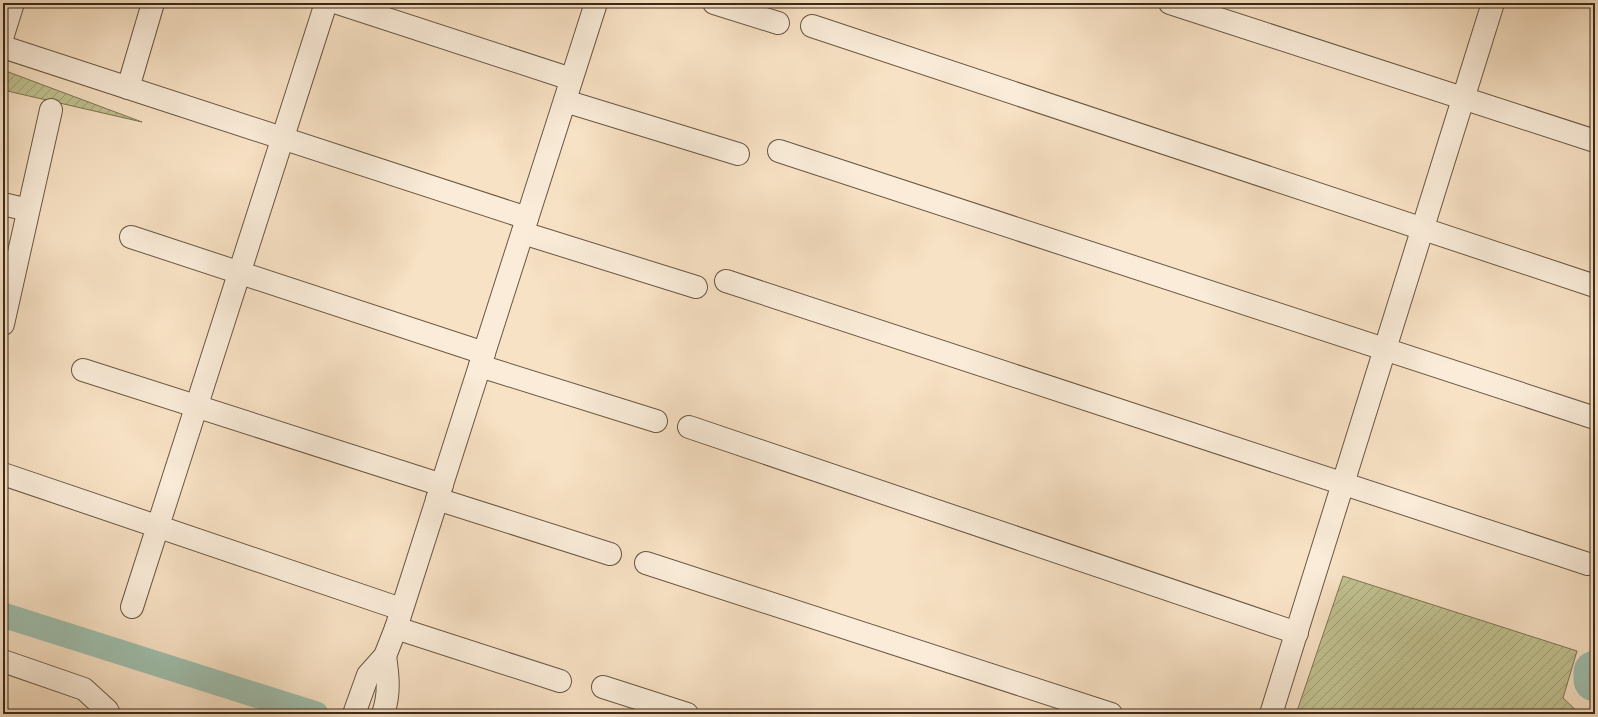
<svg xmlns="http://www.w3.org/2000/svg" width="1598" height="717" viewBox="0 0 1598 717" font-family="'Libre Bodoni',serif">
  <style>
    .garden { fill: url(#garden-furrows); stroke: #7e7655 }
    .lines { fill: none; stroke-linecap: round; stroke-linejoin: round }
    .canal { stroke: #9fbfae; stroke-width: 25 }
    .river { stroke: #9fbfae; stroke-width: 43 }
    .minor-casing { stroke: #6a5743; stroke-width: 24 }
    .minor { stroke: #faecd9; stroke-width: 22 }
  </style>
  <defs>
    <pattern id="garden-furrows" width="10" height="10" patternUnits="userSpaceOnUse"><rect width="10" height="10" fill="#c1c292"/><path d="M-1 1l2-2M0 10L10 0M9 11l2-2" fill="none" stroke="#9e9e76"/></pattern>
  </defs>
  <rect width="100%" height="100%" fill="#f8e2c5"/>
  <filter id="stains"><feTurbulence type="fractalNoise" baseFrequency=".005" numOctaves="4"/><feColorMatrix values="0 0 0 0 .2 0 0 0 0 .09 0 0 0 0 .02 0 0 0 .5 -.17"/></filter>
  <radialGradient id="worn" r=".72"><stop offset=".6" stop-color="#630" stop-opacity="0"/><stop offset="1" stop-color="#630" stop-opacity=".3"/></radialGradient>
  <g class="garden">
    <path d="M 3,70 L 142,122 L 3,90 Z"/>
    <path d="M 1343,576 L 1577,651 L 1563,698 L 1580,714 L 1296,714 Z"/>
  </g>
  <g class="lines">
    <path class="canal" d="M 3,615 L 316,714"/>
    <path class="river" d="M 1595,672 L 1595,680"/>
    <g class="minor-casing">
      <g id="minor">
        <path d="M 338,3 L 571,79"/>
        <path d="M 714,3 L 778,23"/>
        <path d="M 1170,3 L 1595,141"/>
        <path d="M 812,26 L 1595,286"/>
        <path d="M 3,35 L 13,3"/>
        <path d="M 3,47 L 527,218"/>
        <path d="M 128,88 L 153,3"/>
        <path d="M 565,101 L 738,154"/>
        <path d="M 779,151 L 1595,418"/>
        <path d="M 3,204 L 28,210"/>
        <path d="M 523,233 L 696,287"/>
        <path d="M 131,237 L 484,353"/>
        <path d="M 726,281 L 1588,564"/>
        <path d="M 3,324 L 51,110"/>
        <path d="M 480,366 L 656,421"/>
        <path d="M 83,370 L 442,485"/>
        <path d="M 689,427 L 1297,633"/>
        <path d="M 3,474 L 401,609"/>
        <path d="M 437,499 L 610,554"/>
        <path d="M 646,563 L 1111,714"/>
        <path d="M 132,607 L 326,3"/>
        <path d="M 396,628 L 560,681"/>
        <path d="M 3,661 L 84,689 L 107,710 L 109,714"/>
        <path d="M 603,687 L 687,714"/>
        <path d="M 354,714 L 368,675 L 385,656 L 396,628 L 596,3"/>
        <path d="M 383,714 C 390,694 388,676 385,656"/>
        <path d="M 1271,714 L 1493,3"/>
      </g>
    </g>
    <use href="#minor" class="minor"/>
  </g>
  <rect width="1598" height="717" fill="none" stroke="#f8e2c5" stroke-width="16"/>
  <rect x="4" y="4" width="1590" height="709" fill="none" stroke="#3b2918" stroke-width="2"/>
  <rect x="8" y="8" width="1582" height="701" fill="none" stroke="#3b2918"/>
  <rect width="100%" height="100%" filter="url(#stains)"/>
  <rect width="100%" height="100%" fill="url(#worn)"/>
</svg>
